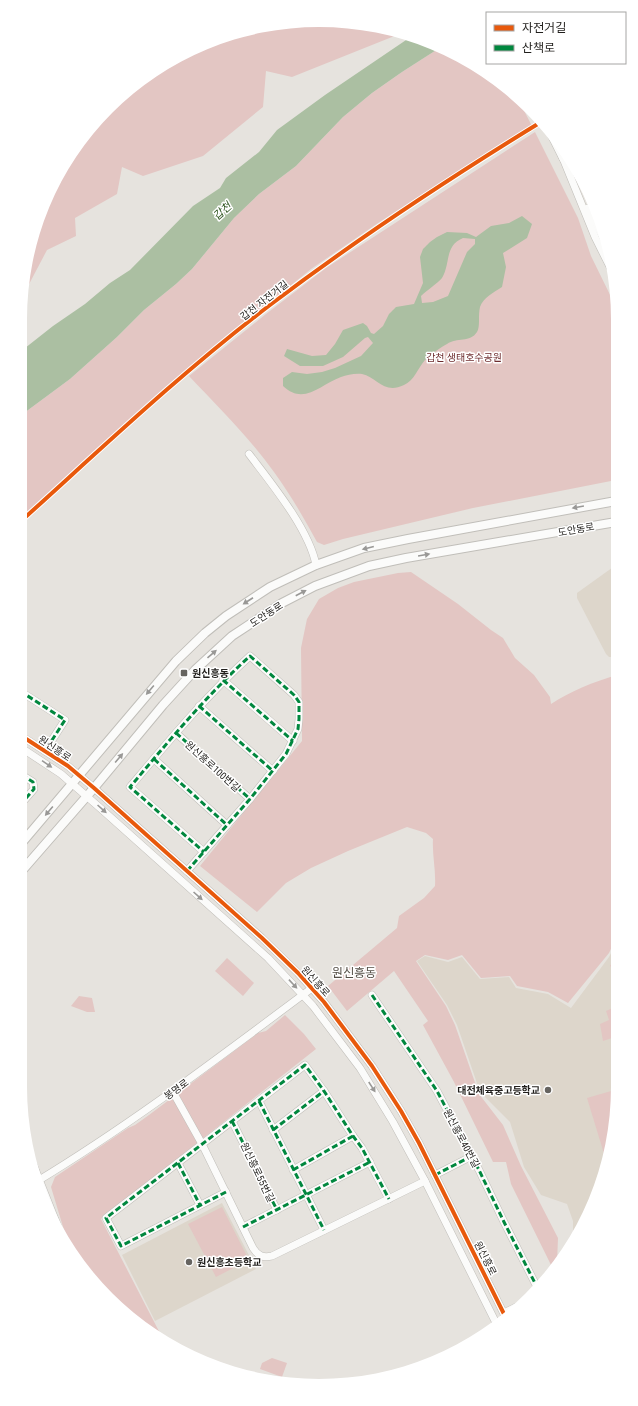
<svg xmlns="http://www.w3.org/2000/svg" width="638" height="1406" viewBox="0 0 638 1406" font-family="'Roboto Condensed','Noto Sans KR',sans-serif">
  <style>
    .built { fill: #ddd6cb }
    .green { fill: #e3c6c3 }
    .water { fill: #abbfa2; fill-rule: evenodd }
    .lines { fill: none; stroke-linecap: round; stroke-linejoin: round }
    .minor-casing { stroke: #c0beb9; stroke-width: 8 }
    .major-casing { stroke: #c0beb9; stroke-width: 10 }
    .minor { stroke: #fbfbfa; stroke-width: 7 }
    .major { stroke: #fbfbfa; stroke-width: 8 }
    .quiet { stroke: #00873e; stroke-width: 3; stroke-dasharray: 6 3; stroke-linecap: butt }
    .cycleway-casing { stroke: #fff; stroke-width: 6 }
    .cycleway { stroke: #e8590c; stroke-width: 4 }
    .oneway { fill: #999896 }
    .poi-dot { fill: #666460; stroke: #fff; stroke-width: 1.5 }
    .labels { text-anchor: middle; stroke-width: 3; stroke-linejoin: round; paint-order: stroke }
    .street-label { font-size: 10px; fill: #211f1c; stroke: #fff }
    .park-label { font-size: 10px; fill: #6d2c2e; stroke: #fff }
    .poi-label { font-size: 10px; font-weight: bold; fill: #211f1c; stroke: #fff; text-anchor: start }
    .water-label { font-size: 11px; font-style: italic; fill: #2c531d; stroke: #fff }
    .quarter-label { font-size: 12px; fill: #554f47; stroke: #fff }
  </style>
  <rect width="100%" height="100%" fill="#e6e3de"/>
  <g class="built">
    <path d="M 616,565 L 617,657 L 609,657 L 606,654 L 577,598 L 577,593 Z"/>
    <path d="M 618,940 L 618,1087 L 612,1145 L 595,1201 L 573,1238 L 573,1221 L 567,1204 L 541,1195 L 524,1167 L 510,1122 L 480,1092 L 457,1025 L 447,1005 L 417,961 L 425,956 L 448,962 L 462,957 L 480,979 L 509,977 L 516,988 L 548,994 L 571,1008 L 609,957 Z"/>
    <path d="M 222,1203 L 256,1269 L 155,1321 L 122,1255 Z"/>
  </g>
  <g class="green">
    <path d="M 319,20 L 377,26 L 402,33 L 292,77 L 266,71 L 263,107 L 203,156 L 143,176 L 122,167 L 117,194 L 75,218 L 76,236 L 47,250 L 27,288 L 23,291 L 26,261 L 43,205 L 70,153 L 107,108 L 153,71 L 204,43 L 260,26 Z"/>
    <path d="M 441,47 L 501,82 L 518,99 L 532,126 L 503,142 L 378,223 L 311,269 L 190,367 L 121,427 L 20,518 L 20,416 L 70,379 L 117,337 L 144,310 L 176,284 L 192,269 L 234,218 L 259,194 L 296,166 L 343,117 L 372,93 L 402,72 Z"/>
    <path d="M 535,132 L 578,218 L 591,256 L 615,305 L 616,480 L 473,508 L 343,539 L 324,545 L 317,542 C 304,518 290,494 274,472 C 249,437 218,407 189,376 L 266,314 L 326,268 Z"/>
    <path d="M 411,572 L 458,604 L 491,630 L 503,638 L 515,658 L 534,675 L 550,697 L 551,704 C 571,691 593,682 617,675 L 618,934 L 609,953 L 568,1003 L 548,992 L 517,986 L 510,976 L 481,978 L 462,955 L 448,960 L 425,955 L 416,961 L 446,1006 L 455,1025 L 479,1094 L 503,1125 L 521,1166 L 558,1238 L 557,1263 L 554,1268 L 552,1267 L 511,1184 L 506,1162 L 493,1162 L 454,1082 L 423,1025 L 428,1021 L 394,971 L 347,1011 L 328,986 L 397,928 L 399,916 L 424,898 L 435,886 C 436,870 432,855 433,839 L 426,833 L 407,827 L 348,851 L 311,868 L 286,883 L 257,912 L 200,866 L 302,741 L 301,648 L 307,619 L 319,599 L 338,588 L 354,582 L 398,573 Z"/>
    <path d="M 618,953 L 618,972 L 610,966 Z"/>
    <path d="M 227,958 L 254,983 L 243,996 L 215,971 Z"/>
    <path d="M 618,987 L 618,1036 L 603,1041 L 600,1024 L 609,1020 L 606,1011 L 617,1006 L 611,993 Z"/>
    <path d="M 79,996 L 92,998 L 95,1012 L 87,1012 L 71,1006 Z"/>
    <path d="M 285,1015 L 304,1034 L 316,1049 L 101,1219 L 164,1341 L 94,1284 L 70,1250 L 51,1187 L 55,1177 L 128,1128 L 135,1125 L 149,1115 L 258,1033 L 266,1031 Z"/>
    <path d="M 618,1089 L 612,1145 L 609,1156 L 605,1157 L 587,1098 Z"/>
    <path d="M 222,1207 L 249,1260 L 216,1277 L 188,1224 Z"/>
    <path d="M 272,1358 L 287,1363 L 282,1377 L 260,1369 L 262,1363 Z"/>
  </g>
  <g class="water">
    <path d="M 412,36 L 433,43 L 441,47 L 402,72 L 372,93 L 343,117 L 296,166 L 259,194 L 234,218 L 192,269 L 176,284 L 144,310 L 117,337 L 70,379 L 20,416 L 20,352 L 53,326 L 85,304 L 110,283 L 130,270 L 193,206 L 220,188 L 226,178 L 259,152 L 277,130 L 325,95 Z"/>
    <path d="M 522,216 L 532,224 L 527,238 L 503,253 L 506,267 L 502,287 C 494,292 483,298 480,307 C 479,311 479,316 479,320 C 479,323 479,329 477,332 C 470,343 457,337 447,344 C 440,348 431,354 425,360 C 418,368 414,381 404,385 C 384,395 377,377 362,374 C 355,373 347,375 341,377 C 321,384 304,406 283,386 L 283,378 L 292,372 L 307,374 L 322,372 L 335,368 L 361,356 L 373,343 L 368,337 L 365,338 L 343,357 L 323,366 L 300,366 L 284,356 L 287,349 L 312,356 L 326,355 L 335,344 L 343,330 L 363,323 L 367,326 L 371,333 L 374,334 L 383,326 L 389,314 L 396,307 L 414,304 L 423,283 L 420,257 L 423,249 L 430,242 L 437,237 L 447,232 L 467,233 L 476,237 L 491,226 L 509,223 ZM 463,238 L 475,239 L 475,244 L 467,252 L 448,296 L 433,302 L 422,303 L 421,296 C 426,291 438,283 442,278 C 451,263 444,246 463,238 Z"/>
  </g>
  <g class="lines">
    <g class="minor-casing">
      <g id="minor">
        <path d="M 548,129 L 563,159"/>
        <path d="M 562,156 L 595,237 L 614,275"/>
        <path d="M 588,208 L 605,242"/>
        <path d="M 249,454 C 271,483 309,529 316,565"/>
        <path d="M 223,680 L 293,741"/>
        <path d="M 20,691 L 65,720 L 45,751"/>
        <path d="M 199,706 L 273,771"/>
        <path d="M 176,733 L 250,799"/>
        <path d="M 20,735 L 68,766 L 94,788 L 262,938 L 298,973 L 324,1002 L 372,1066 L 401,1111 L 419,1143 L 505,1316"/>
        <path d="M 20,747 L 61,774 L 99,807 L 268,958 L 313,1006 L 360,1068 L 393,1122 L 425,1181 L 496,1323"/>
        <path d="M 154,759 L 227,825"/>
        <path d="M 20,805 L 34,789 L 33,782 L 20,774"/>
        <path d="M 187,871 L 250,799 L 286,754 L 298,729 L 299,719 L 299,702 L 294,695 L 250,656 C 206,696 168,742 130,787 L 204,852"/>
        <path d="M 372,995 L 437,1091 L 479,1170 L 504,1222 L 538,1289"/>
        <path d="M 173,1092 L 202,1144 L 253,1248 C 258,1256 263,1258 272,1256 L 425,1181"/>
        <path d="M 259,1101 L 324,1230"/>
        <path d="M 232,1121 L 277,1210"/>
        <path d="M 273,1130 L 324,1091"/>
        <path d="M 178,1163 L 200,1205"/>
        <path d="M 33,1164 L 64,1242"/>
        <path d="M 293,1170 L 353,1136"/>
        <path d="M 435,1175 L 472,1156"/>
        <path d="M 36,1182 C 132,1124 222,1055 312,988"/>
        <path d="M 226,1192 L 121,1246 L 106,1218 L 305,1065 L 324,1091 L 353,1136 L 362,1148 L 389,1199"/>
        <path d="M 243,1227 L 370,1162"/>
        <path d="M 504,1313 L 516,1307"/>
      </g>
    </g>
    <g class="major-casing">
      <g id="major">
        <path d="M 20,845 L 176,661 L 205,633 L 226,616 L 270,587 L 316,565 L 364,548 L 408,539 L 616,501"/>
        <path d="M 20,873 L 94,788 L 163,705 L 195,670 L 232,636 L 282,603 L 315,586 L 369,566 L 406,558 L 616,522"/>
      </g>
    </g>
    <use href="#minor" class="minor"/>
    <use href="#major" class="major"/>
    <g class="quiet">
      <path d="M 223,680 L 293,741"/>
      <path d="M 20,691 L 65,720 L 45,751"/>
      <path d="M 199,706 L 273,771"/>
      <path d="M 176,733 L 250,799"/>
      <path d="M 154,759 L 227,825"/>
      <path d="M 20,805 L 34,789 L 33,782 L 20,774"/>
      <path d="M 187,871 L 250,799 L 286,754 L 298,729 L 299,719 L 299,702 L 294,695 L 250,656 C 206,696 168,742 130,787 L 204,852"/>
      <path d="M 372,995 L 437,1091 L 479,1170 L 504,1222 L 538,1289"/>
      <path d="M 259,1101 L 324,1230"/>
      <path d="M 232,1121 L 277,1210"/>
      <path d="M 273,1130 L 324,1091"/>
      <path d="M 178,1163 L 200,1205"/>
      <path d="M 293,1170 L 353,1136"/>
      <path d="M 435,1175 L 472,1156"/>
      <path d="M 226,1192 L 121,1246 L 106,1218 L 305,1065 L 324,1091 L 353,1136 L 362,1148 L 389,1199"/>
      <path d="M 243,1227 L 370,1162"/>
    </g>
    <g class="cycleway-casing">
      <g id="cycleway">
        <path d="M 20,522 C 102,448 182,372 270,305 C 357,239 448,179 541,122"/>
        <path d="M 20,735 L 68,766 L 94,788 L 262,938 L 298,973 L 324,1002 L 372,1066 L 401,1111 L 419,1143 L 505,1316"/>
      </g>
    </g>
    <use href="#cycleway" class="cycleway"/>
  </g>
  <defs><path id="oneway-solid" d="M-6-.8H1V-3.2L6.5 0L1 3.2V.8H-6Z"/></defs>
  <g class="oneway">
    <use href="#oneway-solid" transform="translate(578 507) rotate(170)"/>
    <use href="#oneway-solid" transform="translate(368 548) rotate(166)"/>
    <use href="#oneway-solid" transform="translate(424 555) rotate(-10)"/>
    <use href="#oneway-solid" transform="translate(301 593) rotate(-28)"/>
    <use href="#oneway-solid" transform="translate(248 601) rotate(147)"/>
    <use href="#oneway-solid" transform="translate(212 654) rotate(-41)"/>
    <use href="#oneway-solid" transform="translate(150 690) rotate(130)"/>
    <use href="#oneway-solid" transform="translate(119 758) rotate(-50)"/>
    <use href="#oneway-solid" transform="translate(47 764) rotate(34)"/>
    <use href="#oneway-solid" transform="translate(102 809) rotate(42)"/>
    <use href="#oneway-solid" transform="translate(49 811) rotate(130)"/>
    <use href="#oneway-solid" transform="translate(198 896) rotate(42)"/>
    <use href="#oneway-solid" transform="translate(293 984) rotate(47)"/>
    <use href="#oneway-solid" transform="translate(372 1087) rotate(57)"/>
  </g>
  <g class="poi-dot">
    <rect x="180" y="669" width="8" height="8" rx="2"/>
    <circle cx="548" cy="1090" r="4"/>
    <circle cx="189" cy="1262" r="4"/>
  </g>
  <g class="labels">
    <g class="street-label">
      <text transform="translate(264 300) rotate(-38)" y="4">갑천 자전거길</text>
      <text transform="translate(576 529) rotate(-10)" y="4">도안동로</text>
      <text transform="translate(266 614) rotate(-33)" y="4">도안동로</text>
      <text transform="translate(55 748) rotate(34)" y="4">원신흥로</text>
      <text transform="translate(213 766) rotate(42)" y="4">원신흥로100번길</text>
      <text transform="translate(316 981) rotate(48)" y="4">원신흥로</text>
      <text transform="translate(176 1089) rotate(-36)" y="4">봉명로</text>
      <text transform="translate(462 1138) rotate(62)" y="4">원신흥로40번길</text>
      <text transform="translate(258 1172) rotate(64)" y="4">원신흥로55번길</text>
      <text transform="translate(486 1258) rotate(63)" y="4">원신흥로</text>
    </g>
    <g class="park-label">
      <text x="464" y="361">갑천 생태호수공원</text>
    </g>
    <g class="poi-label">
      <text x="192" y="677">원신흥동</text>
      <text x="540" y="1094" text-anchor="end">대전체육중고등학교</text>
      <text x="197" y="1266">원신흥초등학교</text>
    </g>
    <g class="water-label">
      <text transform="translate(222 211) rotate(-42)" y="4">갑천</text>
    </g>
    <g class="quarter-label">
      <text x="354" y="977">원신흥동</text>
    </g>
  </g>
  <path d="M0 0H638V1406H0ZM319 27H319A292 292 0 0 1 611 319V1087A292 292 0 0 1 319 1379H319A292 292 0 0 1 27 1087V319A292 292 0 0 1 319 27Z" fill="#fff" fill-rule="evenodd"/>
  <rect x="486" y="12" width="140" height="52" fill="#ffffff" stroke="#a6a5a4"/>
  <rect x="494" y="25" width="20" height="6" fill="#e8590c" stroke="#a6a5a4"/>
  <text x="522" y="32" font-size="12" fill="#211f1c">자전거길</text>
  <rect x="494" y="45" width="20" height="6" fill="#00873e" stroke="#a6a5a4"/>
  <text x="522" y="52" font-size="12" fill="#211f1c">산책로</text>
</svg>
